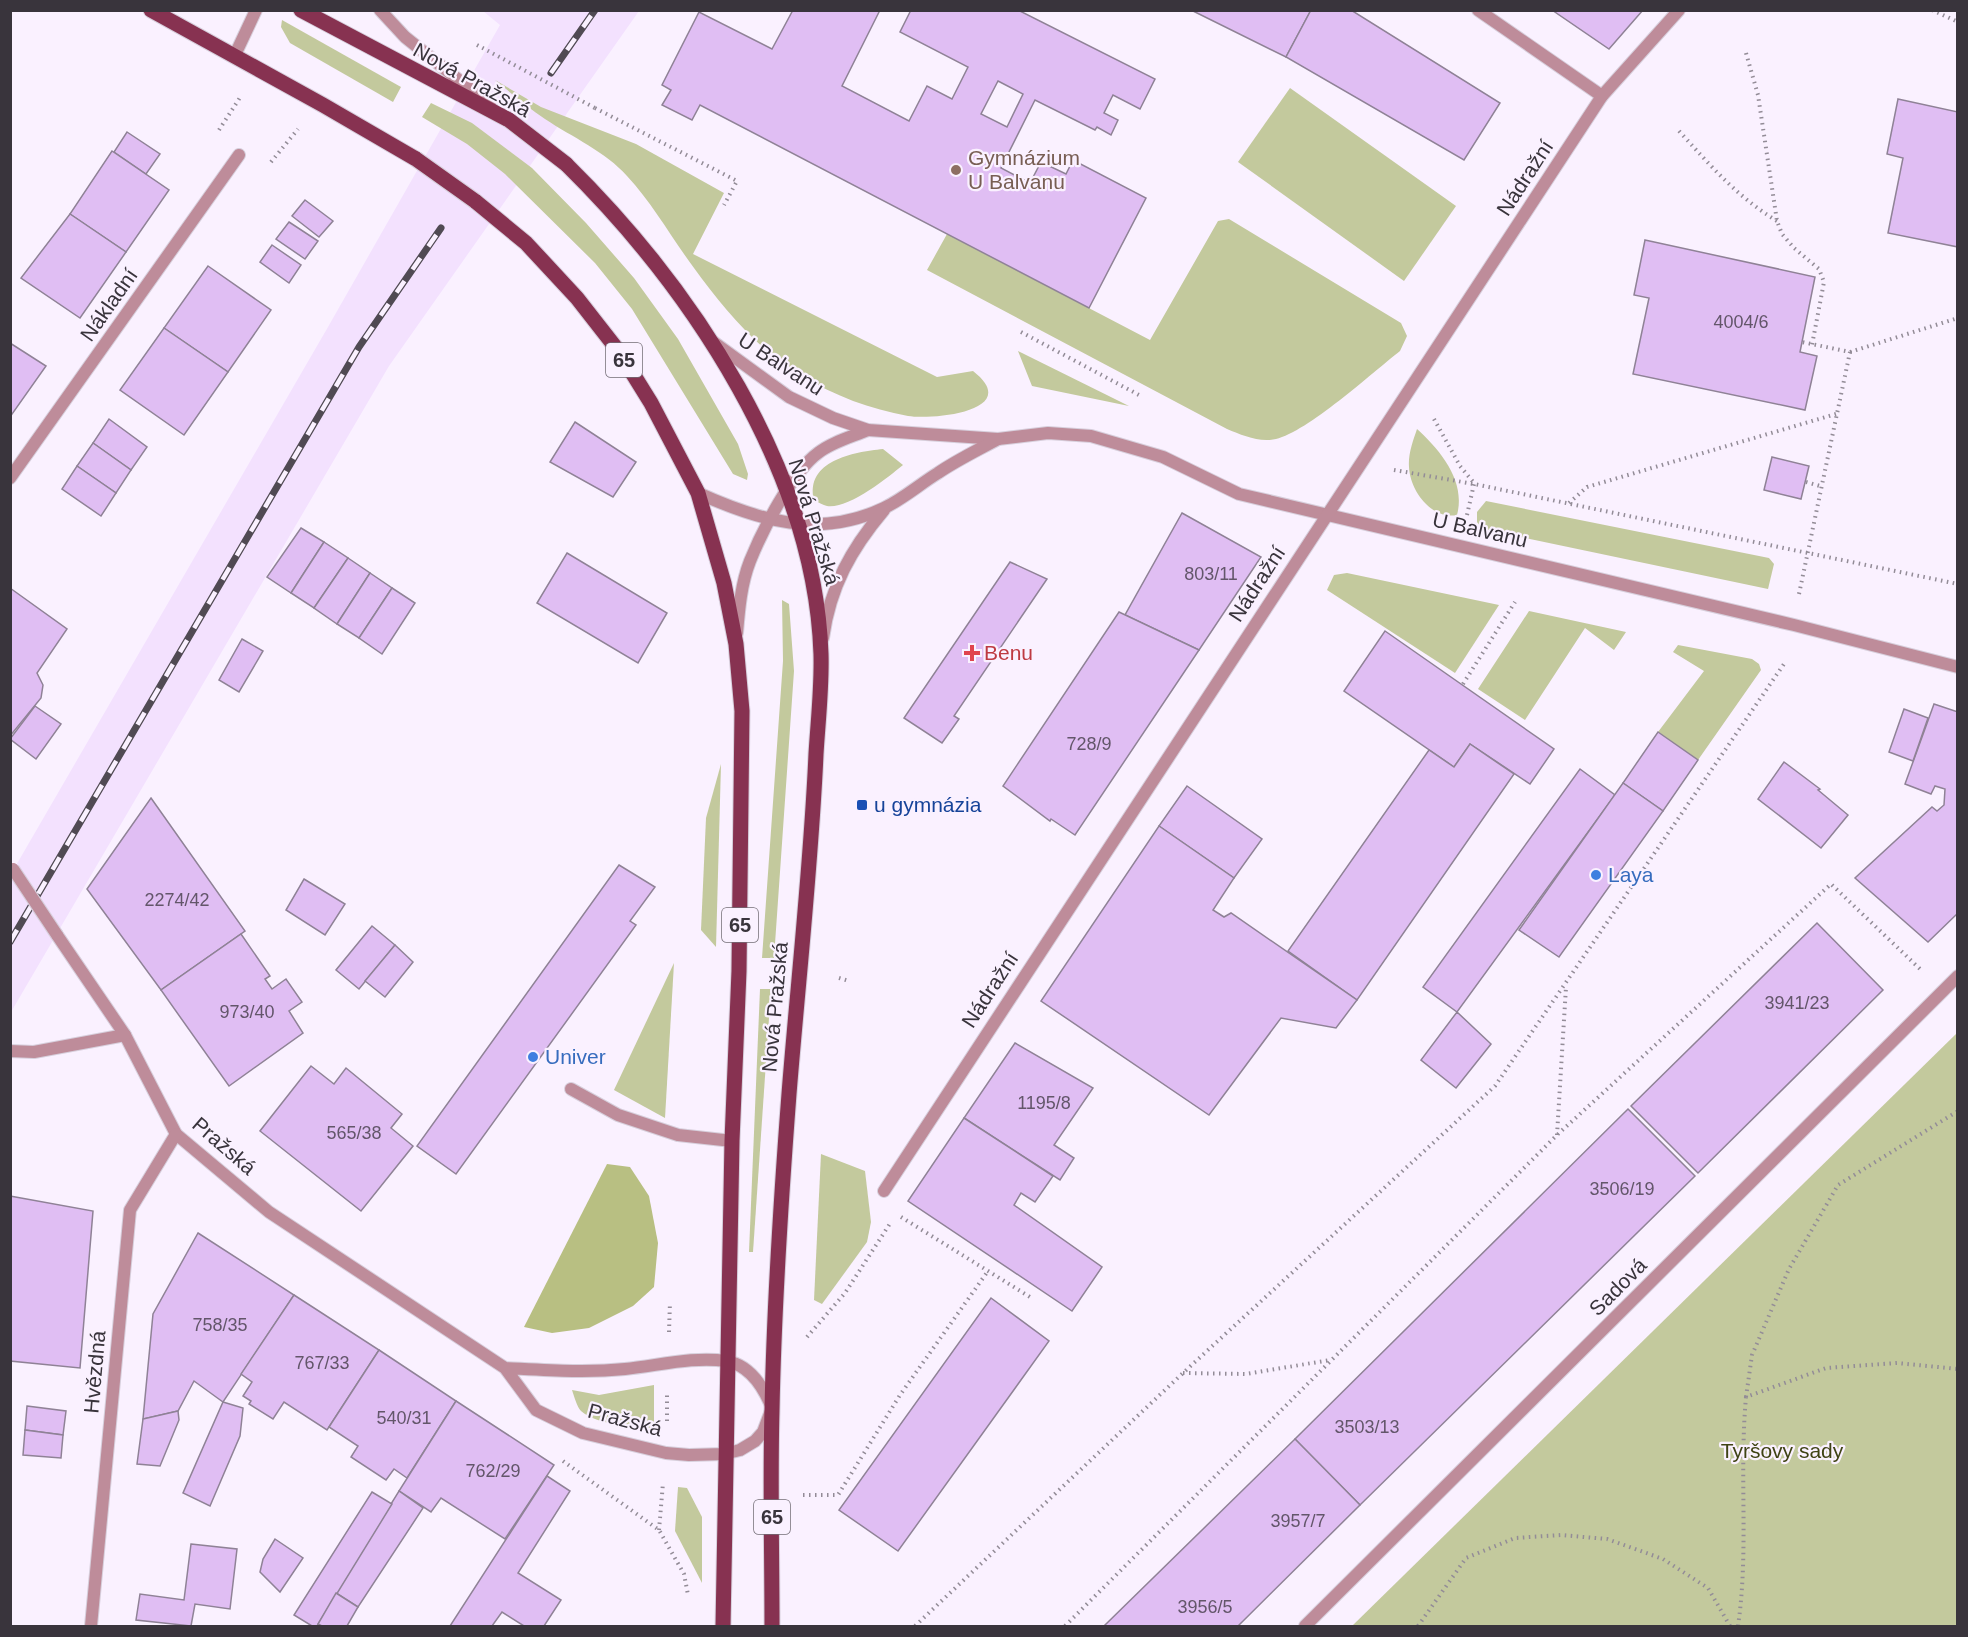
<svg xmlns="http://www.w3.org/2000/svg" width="1968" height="1637" viewBox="0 0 1968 1637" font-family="Helvetica,sans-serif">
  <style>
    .built { fill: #f3e1fe }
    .green { fill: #c3c99d }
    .forest { fill: #b8bf82 }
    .building { fill: #e0bef3; stroke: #8f8296; stroke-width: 1.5; fill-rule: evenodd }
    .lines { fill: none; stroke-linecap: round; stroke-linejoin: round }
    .lane-casing { stroke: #d7cfdc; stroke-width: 14 }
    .street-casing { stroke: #d7cfdc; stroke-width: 14 }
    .primary-casing { stroke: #d7cfdc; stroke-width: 17 }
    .path { stroke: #938c97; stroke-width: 4; stroke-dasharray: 1.5 4.5; stroke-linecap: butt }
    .lane { stroke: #be8c9a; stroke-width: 12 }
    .street { stroke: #be8c9a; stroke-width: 12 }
    .primary { stroke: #873251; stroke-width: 15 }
    .rail-casing { stroke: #504a53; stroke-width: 7 }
    .rail { stroke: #faf1ff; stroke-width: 4.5; stroke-dasharray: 14; stroke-linecap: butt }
    .street-bridge-casing { stroke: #d7cfdc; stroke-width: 14; stroke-linecap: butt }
    .primary-bridge-casing { stroke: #d7cfdc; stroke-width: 17; stroke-linecap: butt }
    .path-bridge { stroke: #938c97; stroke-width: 4; stroke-dasharray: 1.5 4.5; stroke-linecap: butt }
    .street-bridge { stroke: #be8c9a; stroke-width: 12 }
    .primary-bridge { stroke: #873251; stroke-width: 15 }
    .education-dot { fill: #8d6e63; stroke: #faf1ff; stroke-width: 2 }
    .health-dot { fill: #e0444e; stroke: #faf1ff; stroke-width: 2 }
    .transit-dot { fill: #1a4fb4; stroke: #faf1ff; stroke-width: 2 }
    .shop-dot { fill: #3f7fe0; stroke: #faf1ff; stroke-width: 2 }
    .labels { text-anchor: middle; stroke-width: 4.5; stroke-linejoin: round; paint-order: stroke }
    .number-label { font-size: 18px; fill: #63566a }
    .shield { fill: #faf1ff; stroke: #736d76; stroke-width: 1.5 }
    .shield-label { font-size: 20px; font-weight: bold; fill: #39343c }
    .street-label { font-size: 21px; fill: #39343c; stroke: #faf1ff }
    .education-label { font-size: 21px; fill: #785e54; stroke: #faf1ff; text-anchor: start }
    .health-label { font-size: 21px; fill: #be3a42; stroke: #faf1ff; text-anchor: start }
    .transit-label { font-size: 21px; fill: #164399; stroke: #faf1ff; text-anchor: start }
    .shop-label { font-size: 21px; fill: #366cbe; stroke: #faf1ff; text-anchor: start }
    .park-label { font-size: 21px; fill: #3f4315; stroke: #faf1ff }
  </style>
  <rect width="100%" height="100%" fill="#faf1ff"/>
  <path class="built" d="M 483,11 L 639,11 L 389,366 L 11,1012 L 11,874 L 328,327 L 500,25 Z"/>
  <g class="green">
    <path d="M 282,20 L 401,87 L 393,102 L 290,43 L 281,27 Z"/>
    <path d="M 495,80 L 541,107 L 636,144 L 724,193 L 693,254 L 937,377 L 973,371 C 1024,411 933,420 908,416 C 870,409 835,396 802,376 C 758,350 724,309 694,268 C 671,237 653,204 627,176 C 606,152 572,137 545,119 C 528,108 511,93 495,80 Z"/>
    <path d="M 1290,88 L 1456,206 L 1404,281 L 1238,162 Z"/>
    <path d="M 431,103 L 472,123 L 532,168 L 586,223 L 634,278 L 678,339 L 738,444 L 748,474 L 747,480 L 733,474 L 632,309 L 595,263 L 505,174 L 467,144 L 422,117 Z"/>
    <path d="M 1229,219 L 1401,323 L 1407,336 L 1400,351 C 1372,373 1307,432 1276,439 C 1259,443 1242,435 1227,429 L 927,270 L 947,234 L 1150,340 L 1218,221 Z"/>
    <path d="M 1018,351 L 1129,406 L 1032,386 Z"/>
    <path d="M 1417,429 C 1441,451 1466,481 1457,515 C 1432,520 1410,491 1409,467 C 1408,454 1413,441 1417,429 Z"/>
    <path d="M 883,449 L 903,465 C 887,478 849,509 827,506 C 823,505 818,502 814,500 C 805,461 853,452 883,449 Z"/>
    <path d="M 1486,501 L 1769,558 L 1774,564 L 1768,589 L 1482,529 L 1477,522 L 1477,512 Z"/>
    <path d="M 1347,573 L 1499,605 L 1455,673 L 1327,590 L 1334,575 Z"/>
    <path d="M 782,600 L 789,604 L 794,671 L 774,958 L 762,958 L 783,661 Z"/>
    <path d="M 1529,611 L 1626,632 L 1614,650 L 1585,628 L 1525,720 L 1478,689 Z"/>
    <path d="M 1678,645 L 1752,659 L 1759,664 L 1761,670 L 1698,760 L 1658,732 L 1704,671 L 1673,652 Z"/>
    <path d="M 721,764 L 716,947 L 701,930 L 706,818 Z"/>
    <path d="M 674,963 L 665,1118 L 614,1090 Z"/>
    <path d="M 760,989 L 771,989 L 753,1252 L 749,1252 Z"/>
    <path d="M 1957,1033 L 1957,1626 L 1352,1626 Z"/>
    <path d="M 821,1154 L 865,1171 L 871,1222 L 867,1242 L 822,1304 L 814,1300 Z"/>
    <path d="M 654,1385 L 654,1430 C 634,1427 597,1425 581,1411 C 577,1407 574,1396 572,1390 L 599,1395 Z"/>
    <path d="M 678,1487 L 687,1488 L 702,1517 L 702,1583 L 675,1531 Z"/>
  </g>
  <path class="forest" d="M 607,1164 L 630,1167 L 649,1196 L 658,1243 L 654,1287 L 633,1306 L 589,1328 L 552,1333 L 524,1327 Z"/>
  <g class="building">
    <path d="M 793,10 L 880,10 L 842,86 L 909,121 L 927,86 L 952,99 L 968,67 L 900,32 L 911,10 L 1018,10 L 1155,79 L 1140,109 L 1113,95 L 1104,113 L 1118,120 L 1111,135 L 1097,127 L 1095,130 L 1035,100 L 1001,168 L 1030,183 L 1041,162 L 1066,174 L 1073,160 L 1146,198 L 1089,308 L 700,105 L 692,120 L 662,105 L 671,90 L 662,85 L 699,12 L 772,49 ZM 998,81 L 1023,94 L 1007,127 L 981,114 Z"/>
    <path d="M 1191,10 L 1311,10 L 1286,57 Z"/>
    <path d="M 1311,10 L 1351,10 L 1500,103 L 1464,160 L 1286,57 Z"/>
    <path d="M 1552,10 L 1643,10 L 1609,49 Z"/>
    <path d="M 1898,99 L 1958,112 L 1958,247 L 1888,233 L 1903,158 L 1887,154 Z"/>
    <path d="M 127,132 L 160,154 L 146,174 L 114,152 Z"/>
    <path d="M 112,151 L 169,190 L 126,252 L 70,214 Z"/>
    <path d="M 305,200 L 333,221 L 319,237 L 292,216 Z"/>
    <path d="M 70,214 L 126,252 L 80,318 L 21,278 Z"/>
    <path d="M 289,222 L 318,241 L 305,259 L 276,239 Z"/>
    <path d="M 1645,240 L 1815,277 L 1800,352 L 1817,356 L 1805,410 L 1633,374 L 1649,298 L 1634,295 Z"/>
    <path d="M 272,245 L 301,265 L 289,283 L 260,262 Z"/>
    <path d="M 208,266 L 271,310 L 228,372 L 164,328 Z"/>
    <path d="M 164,328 L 228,372 L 184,435 L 120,390 Z"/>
    <path d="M 10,343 L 46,366 L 10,417 Z"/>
    <path d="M 109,419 L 147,447 L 131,470 L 93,443 Z"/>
    <path d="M 575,422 L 636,462 L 613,497 L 550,462 Z"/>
    <path d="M 93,443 L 131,470 L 116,493 L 77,466 Z"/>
    <path d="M 1772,457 L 1809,466 L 1801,499 L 1764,490 Z"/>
    <path d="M 77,466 L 116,493 L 101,516 L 62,489 Z"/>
    <path d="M 1182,513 L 1261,557 L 1199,650 L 1125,615 Z"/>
    <path d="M 301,528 L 324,542 L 291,593 L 267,577 Z"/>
    <path d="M 324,542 L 348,558 L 314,608 L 291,593 Z"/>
    <path d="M 567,553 L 667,613 L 638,663 L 537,603 Z"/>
    <path d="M 348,558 L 370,573 L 337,624 L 314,608 Z"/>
    <path d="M 1010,562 L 1047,579 L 954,716 L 959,719 L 942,743 L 904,718 Z"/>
    <path d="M 370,573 L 392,588 L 359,638 L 337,624 Z"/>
    <path d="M 10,588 L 67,629 L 37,673 L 43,685 L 41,698 L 10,736 Z"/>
    <path d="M 392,588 L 415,603 L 382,654 L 359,638 Z"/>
    <path d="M 1119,612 L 1199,650 L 1075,835 L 1051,819 L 1050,821 L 1003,786 Z"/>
    <path d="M 1385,631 L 1554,749 L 1530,784 L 1470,744 L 1454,767 L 1344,691 Z"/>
    <path d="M 242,639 L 263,651 L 239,692 L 219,680 Z"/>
    <path d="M 1934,704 L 1958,712 L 1958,913 L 1928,942 L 1855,878 L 1932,807 L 1937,811 L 1944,805 L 1945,789 L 1935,786 L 1931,794 L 1905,784 Z"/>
    <path d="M 35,706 L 61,724 L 36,759 L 10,739 Z"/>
    <path d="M 1904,709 L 1928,718 L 1913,761 L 1889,752 Z"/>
    <path d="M 1658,732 L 1698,760 L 1663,811 L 1623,783 Z"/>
    <path d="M 1470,744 L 1514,774 L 1357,1000 L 1288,951 L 1429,750 L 1454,767 Z"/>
    <path d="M 1784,762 L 1820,789 L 1818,790 L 1848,815 L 1821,848 L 1758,799 Z"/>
    <path d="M 1580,769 L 1615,795 L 1457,1012 L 1423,987 Z"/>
    <path d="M 1623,783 L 1663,811 L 1559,957 L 1519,930 Z"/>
    <path d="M 1187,786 L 1262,839 L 1234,878 L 1159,826 Z"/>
    <path d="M 151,798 L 245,931 L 161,990 L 87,889 Z"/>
    <path d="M 1159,826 L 1234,878 L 1213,910 L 1224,917 L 1231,913 L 1357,1000 L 1336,1028 L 1281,1018 L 1209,1115 L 1041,1001 Z"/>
    <path d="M 619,865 L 655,887 L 630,921 L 636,925 L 456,1174 L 417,1146 Z"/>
    <path d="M 304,879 L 345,904 L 325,935 L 286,910 Z"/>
    <path d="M 1817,923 L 1883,990 L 1698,1173 L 1631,1106 Z"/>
    <path d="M 372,926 L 395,945 L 359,989 L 336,970 Z"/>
    <path d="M 241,934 L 270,976 L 265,979 L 272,989 L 286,979 L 302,1002 L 289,1011 L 303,1033 L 229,1086 L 161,990 Z"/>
    <path d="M 395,945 L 413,962 L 385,997 L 365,981 Z"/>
    <path d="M 1457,1012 L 1491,1044 L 1456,1088 L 1421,1060 Z"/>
    <path d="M 1015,1043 L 1093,1088 L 1054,1145 L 1074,1158 L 1060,1180 L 964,1118 Z"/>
    <path d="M 311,1066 L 334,1084 L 346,1068 L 402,1114 L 391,1128 L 413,1146 L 361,1211 L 260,1131 Z"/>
    <path d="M 1628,1109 L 1695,1176 L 1360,1505 L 1295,1439 Z"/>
    <path d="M 964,1118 L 1053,1176 L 1035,1202 L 1021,1193 L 1014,1205 L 1102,1267 L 1072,1311 L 908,1201 Z"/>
    <path d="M 10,1196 L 93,1211 L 80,1368 L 10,1361 Z"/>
    <path d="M 198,1233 L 294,1295 L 223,1402 L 194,1381 L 178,1411 L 143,1419 L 153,1314 Z"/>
    <path d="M 294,1295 L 379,1350 L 327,1430 L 284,1402 L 273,1419 L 249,1404 L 251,1401 L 243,1396 L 252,1382 L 241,1374 Z"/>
    <path d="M 991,1298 L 1049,1341 L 898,1551 L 839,1510 Z"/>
    <path d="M 379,1350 L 456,1401 L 407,1478 L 394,1469 L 386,1480 L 351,1457 L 358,1446 L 329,1427 Z"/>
    <path d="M 456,1401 L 554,1465 L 505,1539 L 441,1498 L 431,1512 L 399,1491 Z"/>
    <path d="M 223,1402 L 243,1408 L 240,1436 L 210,1506 L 183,1493 Z"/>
    <path d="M 27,1406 L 66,1411 L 63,1435 L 25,1430 Z"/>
    <path d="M 178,1411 L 179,1420 L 160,1466 L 137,1464 L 143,1419 Z"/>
    <path d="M 25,1430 L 63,1435 L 61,1458 L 23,1455 Z"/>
    <path d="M 1295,1439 L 1360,1505 L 1238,1626 L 1104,1626 Z"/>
    <path d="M 547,1476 L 570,1491 L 518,1573 L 561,1600 L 544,1626 L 524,1626 L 502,1612 L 492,1626 L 450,1626 Z"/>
    <path d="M 399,1491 L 423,1508 L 358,1607 L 336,1593 Z"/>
    <path d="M 372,1492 L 392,1504 L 317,1626 L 312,1626 L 294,1615 Z"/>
    <path d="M 275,1539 L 303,1558 L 280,1592 L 260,1572 L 263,1559 Z"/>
    <path d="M 191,1544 L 237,1549 L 230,1609 L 195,1604 L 191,1626 L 136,1620 L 140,1594 L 184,1600 Z"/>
    <path d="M 336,1593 L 358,1607 L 347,1626 L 322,1626 L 318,1624 Z"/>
  </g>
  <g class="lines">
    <g class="lane-casing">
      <g id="lane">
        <path d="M 1478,10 L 1602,96"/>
        <path d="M 571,1089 L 618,1115 L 678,1135 L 732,1141"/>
      </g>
    </g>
    <g class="street-casing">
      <g id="street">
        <path d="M 380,10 L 405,37 L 490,105"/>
        <path d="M 234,57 L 256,10"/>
        <path d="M 712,341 L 789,397 L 833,418 L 868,430 L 998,439 L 1048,433 L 1091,436 L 1163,457 L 1239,494 L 1794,625 L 1958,667"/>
        <path d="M 10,478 L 239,155"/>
        <path d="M 698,493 C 760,521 819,539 884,508 C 903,499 920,484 938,473 C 957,460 978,450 998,439"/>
        <path d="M 737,633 C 739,609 741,584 750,561 C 762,531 792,472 818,453 C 832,442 851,437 868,430"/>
        <path d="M 823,638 C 830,587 851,549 884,510"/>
        <path d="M 57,935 L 125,1035 L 176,1134 L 269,1212 L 505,1368 L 536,1410 L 583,1433 L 666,1453 L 689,1455 L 724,1454 L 740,1450 L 755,1441 L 763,1432 L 772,1408 C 764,1388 750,1365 726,1361 C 693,1356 657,1366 625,1369 C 585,1373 545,1370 505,1368"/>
        <path d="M 10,1051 L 34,1052 L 125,1035"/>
        <path d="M 884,1191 L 1602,96 L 1679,10"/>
        <path d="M 91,1626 L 130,1210 L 176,1134"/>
        <path d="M 1305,1626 L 1958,976"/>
      </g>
    </g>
    <g class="primary-casing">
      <g id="primary">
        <path d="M 151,10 L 323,105 L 416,159"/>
        <path d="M 301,10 L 509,120"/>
        <path d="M 566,164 C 692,288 815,472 821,654 C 822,687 818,721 816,754 C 811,868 798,981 789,1094 C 781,1199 774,1305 772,1410 C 770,1482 772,1554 772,1626"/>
        <path d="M 475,201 L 526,243 L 577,298 L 620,353 L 651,403 L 698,493 L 724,583 L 736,644 L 742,711 L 739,971 L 732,1141 L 723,1626"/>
      </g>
    </g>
    <g class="path">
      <path d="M 1932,10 L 1958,22"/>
      <path d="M 1746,53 L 1758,95 L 1777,221 L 1782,234 L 1794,248 L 1819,269 L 1824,282 L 1812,345"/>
      <path d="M 595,108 L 737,181 L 724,205"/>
      <path d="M 219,130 L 241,96"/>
      <path d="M 1679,131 C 1711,166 1736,196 1777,221"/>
      <path d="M 271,162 L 298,129"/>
      <path d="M 1021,332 L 1139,395"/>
      <path d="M 1850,352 L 1958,318"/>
      <path d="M 1434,419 L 1460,466 L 1474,483"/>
      <path d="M 1394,470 L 1474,484 L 1958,584"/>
      <path d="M 1806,482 L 1820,486"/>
      <path d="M 1569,503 L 1587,487 L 1836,414"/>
      <path d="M 1467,515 L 1474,484"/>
      <path d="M 1799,594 L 1850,352 L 1802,342"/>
      <path d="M 1463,684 L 1515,602"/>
      <path d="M 839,978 L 849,981"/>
      <path d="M 1557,1135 L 1566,987"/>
      <path d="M 901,1217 L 1030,1297"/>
      <path d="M 669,1332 L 670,1302"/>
      <path d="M 807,1337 L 845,1293 L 891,1222"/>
      <path d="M 1183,1373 L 1246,1374 L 1330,1360"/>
      <path d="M 1746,1397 L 1752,1355 L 1789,1269 L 1838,1185 L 1958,1111"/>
      <path d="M 667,1421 L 667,1393"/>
      <path d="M 563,1461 L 659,1530 L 684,1574 L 688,1595"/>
      <path d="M 803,1495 L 838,1495 L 900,1395 L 988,1271"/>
      <path d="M 659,1530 L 663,1483"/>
      <path d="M 915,1626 L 1183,1373 L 1495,1086 L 1786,661"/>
      <path d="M 1065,1626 L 1557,1135 L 1831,884 L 1920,969"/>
      <path d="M 1418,1626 L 1466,1558 L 1515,1538 L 1561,1535 L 1607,1539 L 1663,1559 L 1708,1588 L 1730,1626"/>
      <path d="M 1738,1626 C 1749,1551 1739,1474 1746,1397 L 1826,1368 L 1897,1363 L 1958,1369"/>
    </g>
    <use href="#lane" class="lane"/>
    <use href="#street" class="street"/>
    <use href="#primary" class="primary"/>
    <g class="rail-casing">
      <g id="rail">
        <path d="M 551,73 L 595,10"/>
        <path d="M 10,942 L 359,347 L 441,228"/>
      </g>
    </g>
    <use href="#rail" class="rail"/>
    <g class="street-bridge-casing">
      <path id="street-bridge" d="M 13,869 L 57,935"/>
    </g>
    <g class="primary-bridge-casing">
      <g id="primary-bridge">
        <path d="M 509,120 L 566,164"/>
        <path d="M 416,159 L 475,201"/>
      </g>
    </g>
    <path class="path-bridge" d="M 477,45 L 595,108"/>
    <use href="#street-bridge" class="street-bridge"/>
    <use href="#primary-bridge" class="primary-bridge"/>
  </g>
  <circle class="education-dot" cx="956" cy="170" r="6"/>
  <path class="health-dot" d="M969 644h6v6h6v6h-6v6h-6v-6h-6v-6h6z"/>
  <rect class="transit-dot" x="856" y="799" width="12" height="12" rx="3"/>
  <g class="shop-dot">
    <circle cx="1596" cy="875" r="6"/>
    <circle cx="533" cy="1057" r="6"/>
  </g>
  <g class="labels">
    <g class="number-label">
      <text x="1741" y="328">4004/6</text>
      <text x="1211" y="580">803/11</text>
      <text x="1089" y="750">728/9</text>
      <text x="177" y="906">2274/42</text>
      <text x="1797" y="1009">3941/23</text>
      <text x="247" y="1018">973/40</text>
      <text x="1044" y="1109">1195/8</text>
      <text x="354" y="1139">565/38</text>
      <text x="1622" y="1195">3506/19</text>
      <text x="220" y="1331">758/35</text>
      <text x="322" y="1369">767/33</text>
      <text x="404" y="1424">540/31</text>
      <text x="1367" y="1433">3503/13</text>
      <text x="493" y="1477">762/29</text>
      <text x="1298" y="1527">3957/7</text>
      <text x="1205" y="1613">3956/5</text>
    </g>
    <g class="shield">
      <rect x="606" y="343" width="36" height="34" rx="4.5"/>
      <rect x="722" y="908" width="36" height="34" rx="4.5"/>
      <rect x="754" y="1500" width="36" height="34" rx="4.5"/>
    </g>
    <g class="shield-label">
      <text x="624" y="367">65</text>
      <text x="740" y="932">65</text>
      <text x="772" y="1524">65</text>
    </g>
    <g class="street-label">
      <text transform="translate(472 80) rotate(29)" y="7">Nová Pražská</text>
      <text transform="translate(1525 178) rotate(-57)" y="7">Nádražní</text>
      <text transform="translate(109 305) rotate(-55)" y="7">Nákladní</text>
      <text transform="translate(781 364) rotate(33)" y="7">U Balvanu</text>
      <text transform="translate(814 522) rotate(73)" y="7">Nová Pražská</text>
      <text transform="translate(1480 530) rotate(13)" y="7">U Balvanu</text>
      <text transform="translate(1257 584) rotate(-57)" y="7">Nádražní</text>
      <text transform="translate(990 990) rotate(-57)" y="7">Nádražní</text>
      <text transform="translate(775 1007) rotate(-85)" y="7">Nová Pražská</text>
      <text transform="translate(224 1146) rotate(41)" y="7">Pražská</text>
      <text transform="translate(1618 1287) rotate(-45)" y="7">Sadová</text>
      <text transform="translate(95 1372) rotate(-85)" y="7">Hvězdná</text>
      <text transform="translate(625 1420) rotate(15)" y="7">Pražská</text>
    </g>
    <g class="education-label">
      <text x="968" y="165">Gymnázium<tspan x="968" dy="24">U Balvanu</tspan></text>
    </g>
    <g class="health-label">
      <text x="984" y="660">Benu</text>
    </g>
    <g class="transit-label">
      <text x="874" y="812">u gymnázia</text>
    </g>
    <g class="shop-label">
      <text x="1608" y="882">Laya</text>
      <text x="545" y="1064">Univer</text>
    </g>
    <g class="park-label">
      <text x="1782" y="1458">Tyršovy sady</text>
    </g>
  </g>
  <rect width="1968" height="1637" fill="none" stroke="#39343c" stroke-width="24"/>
</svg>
